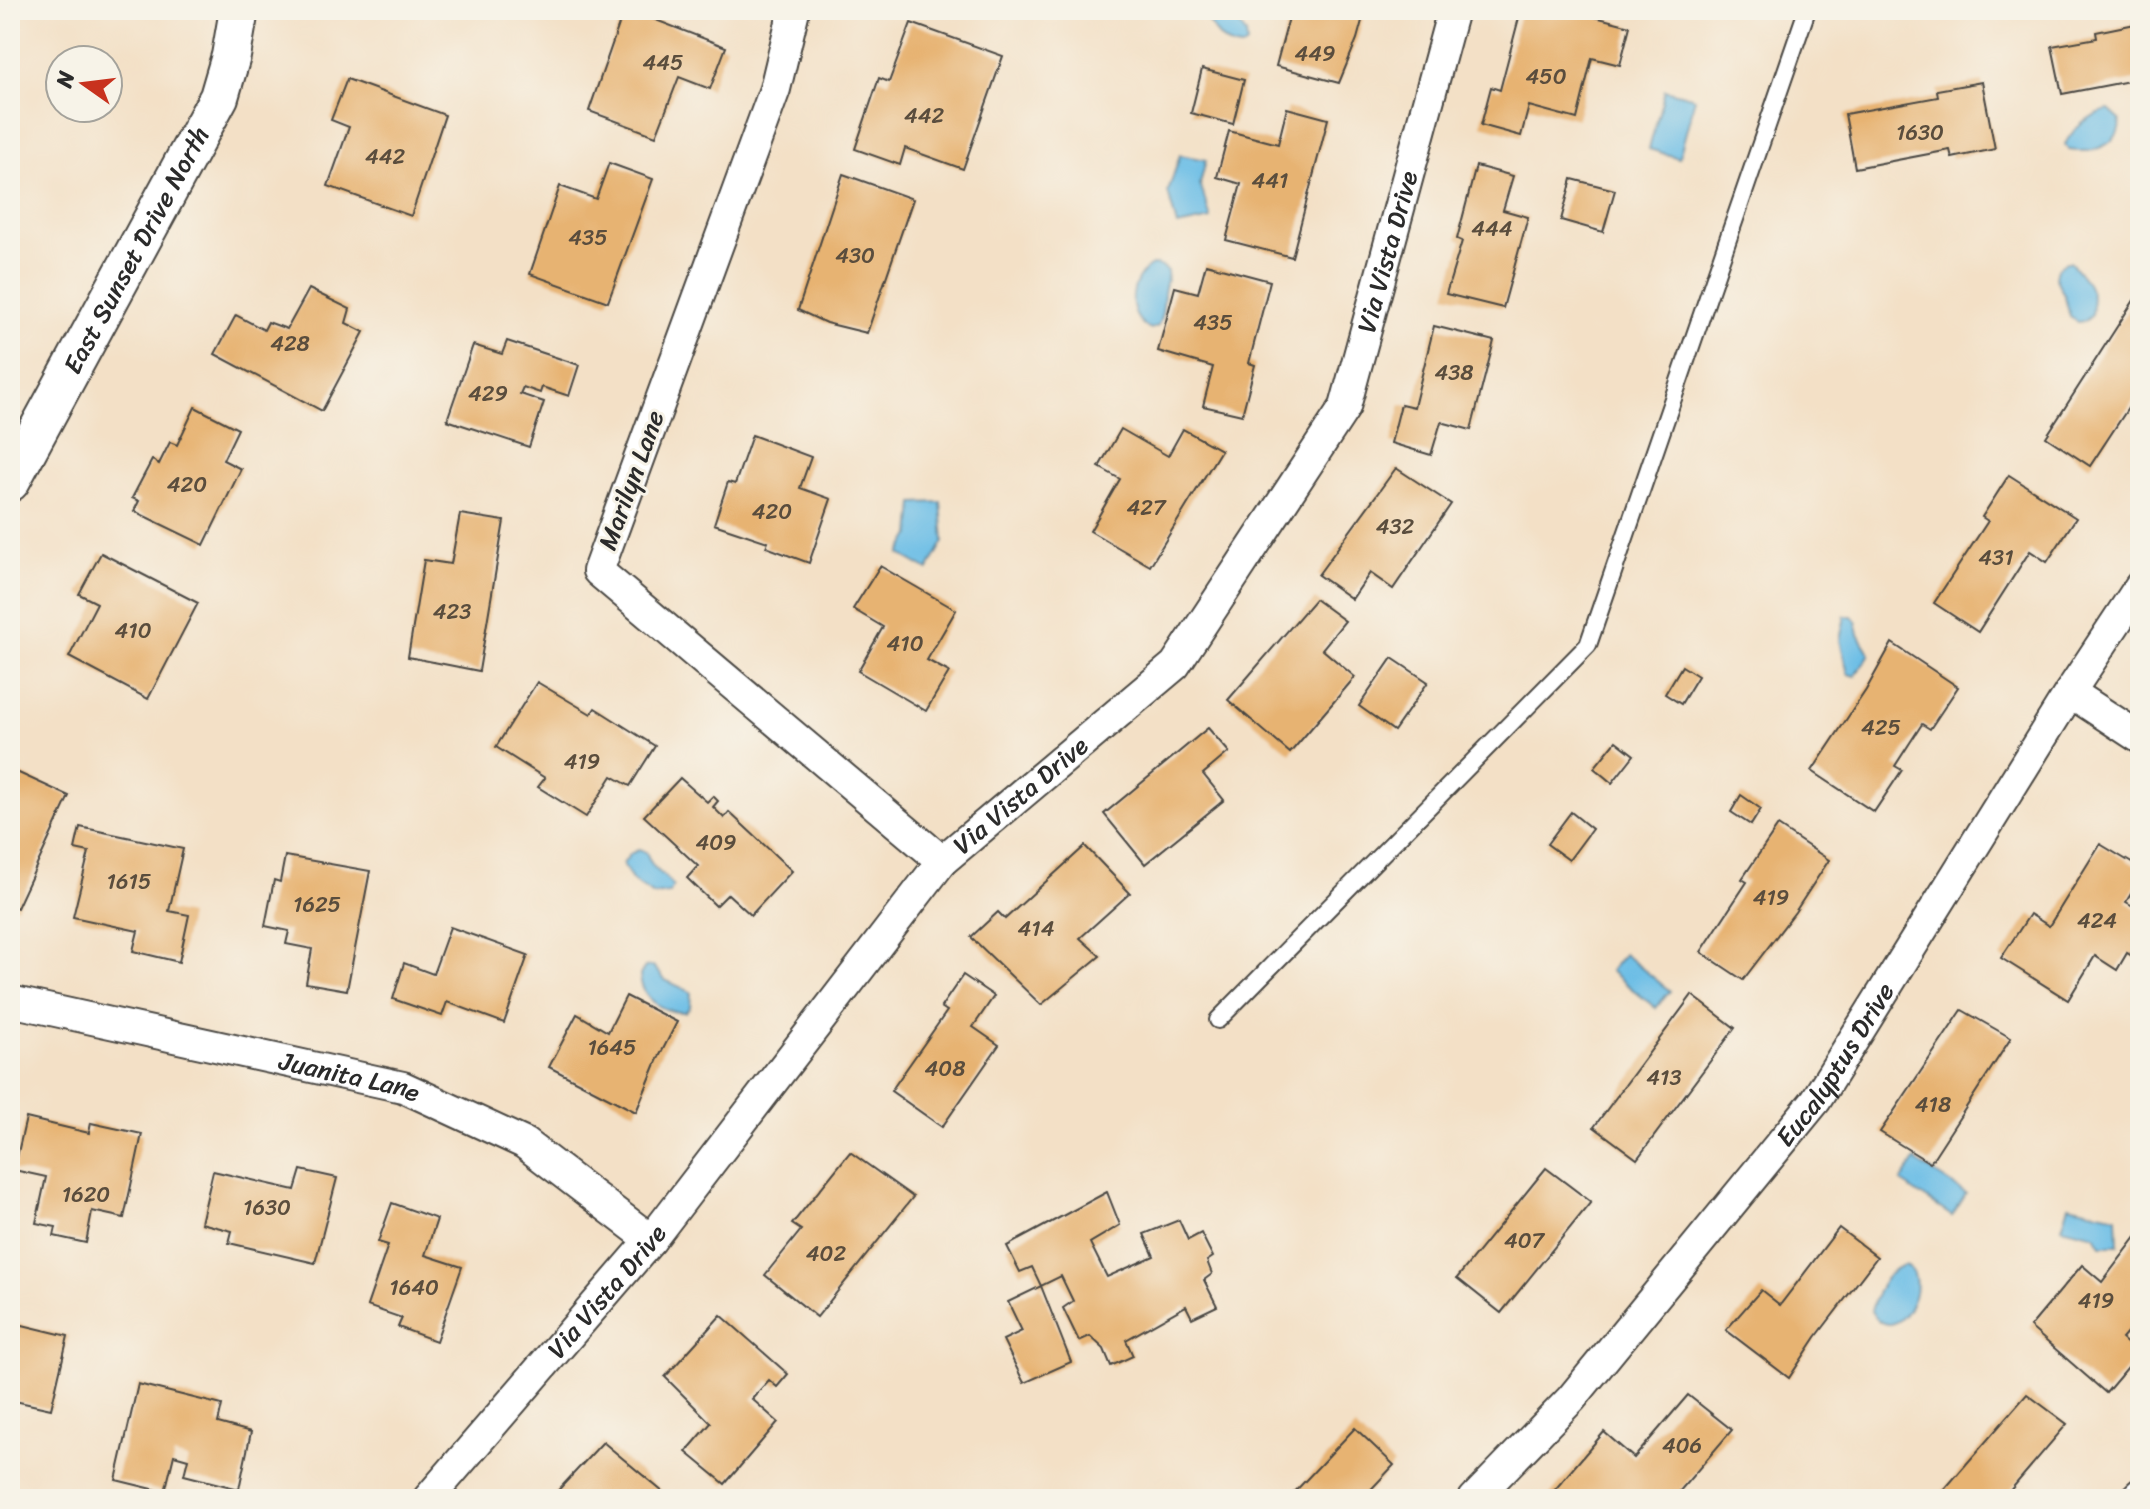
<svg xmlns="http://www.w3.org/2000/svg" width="2150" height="1509" viewBox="0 0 2150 1509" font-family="Sriracha,sans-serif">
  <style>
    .water { fill: #6abde6; stroke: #4a7488; stroke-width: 2 }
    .building { fill: #e7b372 }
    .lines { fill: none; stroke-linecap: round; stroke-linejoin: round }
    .service-casing { stroke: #494642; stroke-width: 20 }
    .minor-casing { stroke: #494642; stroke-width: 34 }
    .tertiary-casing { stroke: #494642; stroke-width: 42 }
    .service { stroke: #fff; stroke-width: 16 }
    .minor { stroke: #fff; stroke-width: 30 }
    .tertiary { stroke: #fff; stroke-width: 38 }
    .labels { text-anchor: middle; stroke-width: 6; stroke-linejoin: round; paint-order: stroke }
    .number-label { font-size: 22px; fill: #5a4d3d }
    .street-label { font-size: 26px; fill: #2b2b2b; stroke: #f7f3e8 }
  </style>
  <rect width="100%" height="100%" fill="#f7f3e8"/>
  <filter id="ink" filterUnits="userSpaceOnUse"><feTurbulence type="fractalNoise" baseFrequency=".0125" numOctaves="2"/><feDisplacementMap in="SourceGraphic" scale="16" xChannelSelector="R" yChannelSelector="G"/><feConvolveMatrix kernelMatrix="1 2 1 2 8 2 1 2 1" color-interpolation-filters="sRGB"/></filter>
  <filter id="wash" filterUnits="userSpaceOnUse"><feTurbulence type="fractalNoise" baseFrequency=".006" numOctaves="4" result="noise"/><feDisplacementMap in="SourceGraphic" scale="32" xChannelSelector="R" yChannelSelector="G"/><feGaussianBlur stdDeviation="1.8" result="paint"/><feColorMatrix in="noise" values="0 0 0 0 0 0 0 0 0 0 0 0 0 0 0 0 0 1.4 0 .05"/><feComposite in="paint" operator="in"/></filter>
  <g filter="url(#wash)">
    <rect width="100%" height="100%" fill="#f3e0c6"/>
    <g class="water">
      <path d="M 1205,10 L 1229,10 L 1246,34 L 1247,44 L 1242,48 C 1224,49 1209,27 1205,10 Z"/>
      <path d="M 1665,90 L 1695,98 L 1679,158 L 1649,149 Z"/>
      <path d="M 2109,110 L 2120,120 C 2121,146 2091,154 2069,150 L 2065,145 C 2070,131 2093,112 2109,110 Z"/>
      <path d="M 1180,155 L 1206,160 L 1200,184 L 1211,219 L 1177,226 L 1168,192 Z"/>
      <path d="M 2066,262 L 2070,262 C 2085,278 2096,292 2092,315 L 2085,321 L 2078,322 L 2070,317 L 2065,297 L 2055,277 L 2057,269 Z"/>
      <path d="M 1152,265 C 1175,266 1166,278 1164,293 C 1163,306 1163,314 1158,326 L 1151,329 C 1124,318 1129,278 1152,265 Z"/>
      <path d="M 941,502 L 944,541 L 928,570 L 900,554 L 911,535 L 914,503 Z"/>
      <path d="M 1845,616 L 1852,616 L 1856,621 L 1860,638 L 1870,654 L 1855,676 L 1848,674 L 1840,640 Z"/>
      <path d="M 638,850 L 646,852 C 655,875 661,870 673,886 L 670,893 L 653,895 L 632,880 L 623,864 L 630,854 Z"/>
      <path d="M 1624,954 L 1670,991 L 1656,1008 L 1610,971 Z"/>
      <path d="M 653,966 L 665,980 L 691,992 L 690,1007 L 685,1012 C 662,1013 641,998 640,975 L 645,967 Z"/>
      <path d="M 1915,1160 L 1966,1194 L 1952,1216 L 1901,1182 Z"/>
      <path d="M 2069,1205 L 2117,1216 L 2118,1245 L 2101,1245 L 2095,1235 L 2062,1227 Z"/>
      <path d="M 1904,1265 C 1936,1278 1895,1354 1871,1311 C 1876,1294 1885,1270 1904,1265 Z"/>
    </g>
    <g id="blocks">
      <g class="building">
        <path d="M 624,10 L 630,10 L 726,47 L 710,89 L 679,77 L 656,136 L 589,111 Z"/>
        <path d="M 1291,10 L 1365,10 L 1357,39 L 1339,83 L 1276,66 Z"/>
        <path d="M 1521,10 L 1568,10 L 1630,26 L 1620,65 L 1592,58 L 1577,119 L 1529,106 L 1521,136 L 1481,125 L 1491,87 L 1500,90 Z"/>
        <path d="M 911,23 L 1003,56 L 963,169 L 905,148 L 900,165 L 855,149 L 879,78 L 889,82 Z"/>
        <path d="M 2140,23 L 2140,79 L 2062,94 L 2052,46 L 2097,38 L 2096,32 Z"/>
        <path d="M 1202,69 L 1244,80 L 1233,124 L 1191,113 Z"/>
        <path d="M 347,79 L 445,115 L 411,216 L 328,186 L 349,127 L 331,120 Z"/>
        <path d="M 1982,82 L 1995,149 L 1952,158 L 1950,150 L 1855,168 L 1845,114 L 1938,97 L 1937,90 Z"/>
        <path d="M 1287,108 L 1328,119 L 1292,257 L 1226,240 L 1241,184 L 1217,177 L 1229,131 L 1278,144 Z"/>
        <path d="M 609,163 L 653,179 L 608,302 L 530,274 L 560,186 L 596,199 Z"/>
        <path d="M 1476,166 L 1513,176 L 1503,210 L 1528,217 L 1503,308 L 1446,294 L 1462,241 L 1457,239 Z"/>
        <path d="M 843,174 L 913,199 L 867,333 L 826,323 L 798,310 Z"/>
        <path d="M 1572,179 L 1615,190 L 1603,232 L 1561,220 Z"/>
        <path d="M 1206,264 L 1270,281 L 1249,363 L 1255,365 L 1242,415 L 1203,406 L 1213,367 L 1158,351 L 1175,287 L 1198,293 Z"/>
        <path d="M 309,289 L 350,309 L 346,323 L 364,332 L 322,411 L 215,354 L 236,315 L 264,330 L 268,322 L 287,329 Z"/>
        <path d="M 2138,294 L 2140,295 L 2140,390 L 2090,466 L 2046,437 Z"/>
        <path d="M 1434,326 L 1494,341 L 1471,430 L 1441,422 L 1431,455 L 1391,443 L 1401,404 L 1414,407 Z"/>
        <path d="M 507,341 L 579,365 L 569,396 L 542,387 L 540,393 L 523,387 L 520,394 L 544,402 L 529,447 L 447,420 L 473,345 L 502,354 Z"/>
        <path d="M 195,407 L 238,429 L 223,460 L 241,469 L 204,545 L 134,511 L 139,501 L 132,498 L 152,460 L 159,464 L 170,442 L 177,445 Z"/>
        <path d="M 1121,429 L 1168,456 L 1183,429 L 1221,450 L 1150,566 L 1090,531 L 1120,479 L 1099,467 Z"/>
        <path d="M 752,435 L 811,457 L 800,488 L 831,499 L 809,563 L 766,547 L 768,542 L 714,524 L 728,482 L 735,484 Z"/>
        <path d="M 1396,468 L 1451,504 L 1393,589 L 1370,573 L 1352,599 L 1318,575 Z"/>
        <path d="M 2009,475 L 2076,518 L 2047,562 L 2030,551 L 1978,632 L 1934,603 L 1988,521 L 1982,517 Z"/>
        <path d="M 460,514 L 504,521 L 479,671 L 408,657 L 424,560 L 451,564 Z"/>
        <path d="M 101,553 L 198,603 L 148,699 L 69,657 L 97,603 L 79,594 Z"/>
        <path d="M 880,566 L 956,610 L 927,660 L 949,672 L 926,711 L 858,671 L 883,627 L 853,609 Z"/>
        <path d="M 1315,599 L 1345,621 L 1322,649 L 1355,677 L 1290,753 L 1228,700 Z"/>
        <path d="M 1892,643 L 1958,687 L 1930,729 L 1922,724 L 1895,766 L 1902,770 L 1874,812 L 1812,771 L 1866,690 Z"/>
        <path d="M 1392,658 L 1428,682 L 1394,731 L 1359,706 Z"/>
        <path d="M 1682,666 L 1698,676 L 1681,704 L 1665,694 Z"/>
        <path d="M 537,682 L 591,714 L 595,708 L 655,746 L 630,786 L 612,776 L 586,817 L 538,787 L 545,778 L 496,747 Z"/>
        <path d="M 1208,728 L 1229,752 L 1203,774 L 1224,800 L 1145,864 L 1104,814 Z"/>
        <path d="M 1616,741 L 1634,755 L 1612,783 L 1594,768 Z"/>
        <path d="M 10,769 L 69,796 L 17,908 L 10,905 Z"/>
        <path d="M 680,778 L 707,802 L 713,796 L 718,801 L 713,807 L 724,818 L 729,812 L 792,871 L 751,915 L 728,894 L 716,906 L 687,878 L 698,866 L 644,816 Z"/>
        <path d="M 1741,795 L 1761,809 L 1751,825 L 1731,812 Z"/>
        <path d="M 1571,812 L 1592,829 L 1569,860 L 1547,844 Z"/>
        <path d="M 1778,826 L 1829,860 L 1795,912 L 1743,980 L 1701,952 L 1747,882 L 1742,879 Z"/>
        <path d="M 80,827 L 183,849 L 169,911 L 189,915 L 179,962 L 133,951 L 138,931 L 73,917 L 89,852 L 75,849 Z"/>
        <path d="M 2100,844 L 2140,868 L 2140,879 L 2126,902 L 2140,910 L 2140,961 L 2127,953 L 2117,970 L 2095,956 L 2068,1000 L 2001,958 L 2030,914 L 2049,926 Z"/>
        <path d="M 1085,846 L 1130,893 L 1080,938 L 1100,956 L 1041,1005 L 971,937 L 998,912 L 1005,919 Z"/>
        <path d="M 285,856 L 370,871 L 347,990 L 306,983 L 312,949 L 286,944 L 289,931 L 265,926 L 274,880 L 280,882 Z"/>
        <path d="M 450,927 L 528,955 L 504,1023 L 447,1002 L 442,1016 L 393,999 L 404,963 L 433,974 Z"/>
        <path d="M 963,975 L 994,996 L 973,1027 L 999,1045 L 942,1127 L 891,1091 L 947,1011 L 941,1007 Z"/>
        <path d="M 1692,995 L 1735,1028 L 1637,1159 L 1594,1127 Z"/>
        <path d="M 626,996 L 677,1022 L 657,1061 L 636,1112 L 549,1067 L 577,1014 L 608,1032 Z"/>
        <path d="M 1962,1010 L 2011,1038 L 1930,1163 L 1880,1132 Z"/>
        <path d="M 26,1118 L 89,1133 L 91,1123 L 142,1134 L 124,1218 L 92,1211 L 86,1243 L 54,1236 L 56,1227 L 36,1223 L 46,1177 L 14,1170 Z"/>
        <path d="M 850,1152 L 913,1197 L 817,1317 L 765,1275 L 801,1230 L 792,1224 Z"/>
        <path d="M 1546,1168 L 1591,1202 L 1501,1313 L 1457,1278 Z"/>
        <path d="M 301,1170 L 337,1178 L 315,1263 L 229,1243 L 232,1231 L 201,1223 L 213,1171 L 295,1190 Z"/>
        <path d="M 1107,1192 L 1120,1225 L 1090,1243 L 1107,1277 L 1154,1256 L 1144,1234 L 1179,1220 L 1188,1240 L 1201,1233 L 1213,1257 L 1207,1261 L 1212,1274 L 1204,1280 L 1217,1306 L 1192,1318 L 1186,1306 L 1126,1340 L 1133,1356 L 1111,1366 L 1104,1349 L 1090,1336 L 1079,1341 L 1063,1308 L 1073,1301 L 1061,1276 L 1041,1286 L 1032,1267 L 1020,1272 L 1007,1246 Z"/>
        <path d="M 392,1203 L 437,1219 L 425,1255 L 462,1267 L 436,1341 L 398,1327 L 402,1318 L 367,1306 L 388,1245 L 378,1242 Z"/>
        <path d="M 1839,1228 L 1877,1257 L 1816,1337 L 1789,1378 L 1726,1330 L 1761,1290 L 1780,1305 Z"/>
        <path d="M 2140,1232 L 2140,1318 L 2122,1339 L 2139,1354 L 2106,1393 L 2030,1327 L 2082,1265 L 2102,1282 Z"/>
        <path d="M 1041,1286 L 1071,1362 L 1024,1383 L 1003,1340 L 1022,1331 L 1008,1302 Z"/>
        <path d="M 721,1315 L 788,1374 L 777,1387 L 769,1380 L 752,1399 L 778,1422 L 725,1484 L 686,1452 L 711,1423 L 665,1377 Z"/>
        <path d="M 10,1322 L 68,1336 L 51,1409 L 10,1400 Z"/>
        <path d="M 138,1384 L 222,1405 L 218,1423 L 251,1432 L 239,1489 L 184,1475 L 188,1459 L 174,1455 L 165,1492 L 116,1480 Z"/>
        <path d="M 2027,1394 L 2067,1424 L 2003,1499 L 1936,1499 Z"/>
        <path d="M 1688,1395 L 1732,1430 L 1673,1499 L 1547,1499 L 1604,1432 L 1634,1458 Z"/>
        <path d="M 1355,1428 L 1394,1465 L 1362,1499 L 1288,1499 Z"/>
        <path d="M 603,1442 L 664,1493 L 659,1499 L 550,1499 Z"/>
      </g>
    </g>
  </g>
  <g filter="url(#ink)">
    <use href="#blocks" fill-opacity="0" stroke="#494642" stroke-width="2"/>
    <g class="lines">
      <g class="service-casing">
        <path id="service" d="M 1218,1020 L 1588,645 L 1807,10"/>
      </g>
      <g class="minor-casing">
        <g id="minor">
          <path d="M 794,10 L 775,89 L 598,571 L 942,861"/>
          <path d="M 2070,692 L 2140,738"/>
          <path id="s1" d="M 10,1001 L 403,1087 L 524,1143 L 651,1240"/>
          <path id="s2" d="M 428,1499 L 651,1240 L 942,861 L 1175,665 L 1345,407 L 1453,10"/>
          <path id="s3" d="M 1474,1499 L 1571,1399 L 1816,1100 L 2070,692 L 2140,586"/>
          <path d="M 2135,1499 L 2140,1494"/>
        </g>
      </g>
      <g class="tertiary-casing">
        <g id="tertiary">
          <path id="s4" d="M 10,482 L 219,97 L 231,56 L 239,10"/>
        </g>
      </g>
      <use href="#service" class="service"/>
      <use href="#minor" class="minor"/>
      <use href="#tertiary" class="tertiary"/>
    </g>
  </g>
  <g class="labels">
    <g class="number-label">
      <text x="1315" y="61">449</text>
      <text x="663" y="70">445</text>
      <text x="1546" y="84">450</text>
      <text x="924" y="123">442</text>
      <text x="1920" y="140">1630</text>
      <text x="385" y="164">442</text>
      <text x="1270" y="188">441</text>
      <text x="1492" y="236">444</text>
      <text x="588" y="245">435</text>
      <text x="855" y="263">430</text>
      <text x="1213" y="330">435</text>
      <text x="290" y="351">428</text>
      <text x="1454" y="380">438</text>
      <text x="488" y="401">429</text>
      <text x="187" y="492">420</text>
      <text x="1146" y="515">427</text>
      <text x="772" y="519">420</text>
      <text x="1395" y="534">432</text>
      <text x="1996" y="565">431</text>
      <text x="452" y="619">423</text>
      <text x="133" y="638">410</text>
      <text x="905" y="651">410</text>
      <text x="1881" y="735">425</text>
      <text x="582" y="769">419</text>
      <text x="716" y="850">409</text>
      <text x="129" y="889">1615</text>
      <text x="1771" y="905">419</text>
      <text x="317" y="912">1625</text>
      <text x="2097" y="928">424</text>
      <text x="1036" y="936">414</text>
      <text x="612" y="1055">1645</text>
      <text x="945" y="1076">408</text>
      <text x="1664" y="1085">413</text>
      <text x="1933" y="1112">418</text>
      <text x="86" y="1202">1620</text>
      <text x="267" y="1215">1630</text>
      <text x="1524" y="1248">407</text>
      <text x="826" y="1261">402</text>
      <text x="414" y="1295">1640</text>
      <text x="2096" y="1308">419</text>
      <text x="1682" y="1453">406</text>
    </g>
    <g class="street-label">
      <text dy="9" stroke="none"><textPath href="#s4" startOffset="264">East Sunset Drive North</textPath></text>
      <text dy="9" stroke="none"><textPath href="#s2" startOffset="1594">Via Vista Drive</textPath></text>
      <text transform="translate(631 480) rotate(-70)" y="9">Marilyn Lane</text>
      <text dy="9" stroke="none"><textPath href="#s2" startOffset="922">Via Vista Drive</textPath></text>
      <text dy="9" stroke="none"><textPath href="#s3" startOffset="566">Eucalyptus Drive</textPath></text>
      <text dy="9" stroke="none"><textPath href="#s1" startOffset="348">Juanita Lane</textPath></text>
      <text dy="9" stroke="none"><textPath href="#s2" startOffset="274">Via Vista Drive</textPath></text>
    </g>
  </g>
  <rect width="2150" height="1509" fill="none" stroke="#f7f3e8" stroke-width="40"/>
  <g transform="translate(84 84) rotate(284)"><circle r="38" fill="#f7f3e8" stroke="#a5a39c" stroke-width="2"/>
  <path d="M0-6L14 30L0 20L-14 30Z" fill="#c8321e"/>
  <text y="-12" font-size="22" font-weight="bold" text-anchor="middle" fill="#2b2b2b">N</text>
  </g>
</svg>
